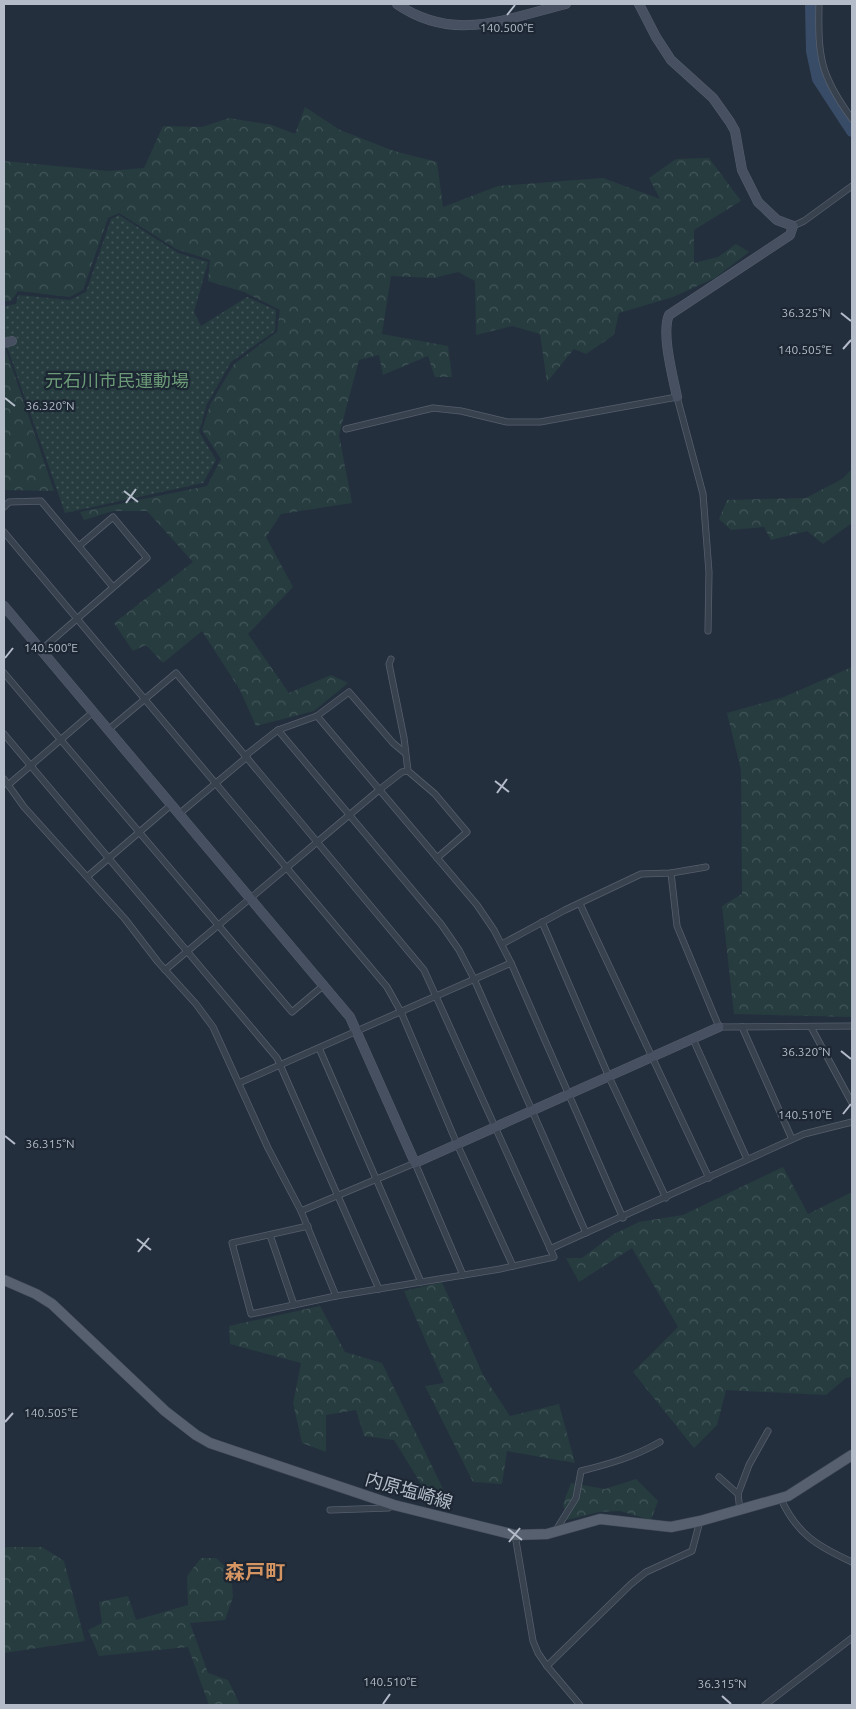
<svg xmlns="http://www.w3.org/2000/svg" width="856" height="1709" viewBox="0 0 856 1709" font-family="Ubuntu,'Noto Sans JP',sans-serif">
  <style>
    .forest { fill: url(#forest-crowns) }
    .park { fill: url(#park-dots) }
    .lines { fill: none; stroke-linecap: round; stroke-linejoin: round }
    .river { stroke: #394c67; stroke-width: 12 }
    .street-casing { stroke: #565f6c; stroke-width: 7 }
    .secondary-casing { stroke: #565f6c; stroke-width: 10 }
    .primary-casing { stroke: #414a57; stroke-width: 11 }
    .street { stroke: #38414e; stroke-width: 5.5 }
    .secondary { stroke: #465061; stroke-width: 9 }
    .primary { stroke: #56606e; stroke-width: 10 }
    .ticks { fill: none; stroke: #b4bcc9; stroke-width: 2 }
    .labels { text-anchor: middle; stroke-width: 4.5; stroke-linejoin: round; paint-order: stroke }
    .park-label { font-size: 18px; fill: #6b9a76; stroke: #1d2633 }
    .street-label { font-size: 18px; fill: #b4bcc9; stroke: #1d2633 }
    .quarter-label { font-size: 20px; font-weight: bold; fill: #d59563; stroke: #1d2633 }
    .ticks-label { font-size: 12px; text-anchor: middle; fill: #b4bcc9; stroke: #1d2633; stroke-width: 4.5; stroke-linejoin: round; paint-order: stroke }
  </style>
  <defs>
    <pattern id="forest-crowns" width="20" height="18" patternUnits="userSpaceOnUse" patternTransform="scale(1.25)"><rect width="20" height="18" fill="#263c3f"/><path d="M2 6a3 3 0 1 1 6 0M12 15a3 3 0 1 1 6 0" fill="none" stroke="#435659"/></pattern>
    <pattern id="park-dots" width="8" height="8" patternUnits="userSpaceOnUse" patternTransform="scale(1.25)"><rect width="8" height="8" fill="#263c3f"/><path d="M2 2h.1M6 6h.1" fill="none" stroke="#435659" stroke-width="1.8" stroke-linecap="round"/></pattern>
  </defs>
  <rect width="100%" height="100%" fill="#242f3e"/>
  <g class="forest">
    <path d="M 305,107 L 340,130 L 394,151 L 437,162 L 443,207 L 498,186 L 603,178 L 660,199 L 649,178 L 676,159 L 709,158 L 741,201 L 694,230 L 694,263 L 718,257 L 736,244 L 749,252 L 715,278 L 673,297 L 619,313 L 614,335 L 586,354 L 574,349 L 547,382 L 540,334 L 512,326 L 476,335 L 475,281 L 458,272 L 434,278 L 391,276 L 382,334 L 448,346 L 452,377 L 435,377 L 428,356 L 383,375 L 379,355 L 359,360 L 339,435 L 352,503 L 281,514 L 266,537 L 293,587 L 248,634 L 289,693 L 331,675 L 348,683 L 314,711 L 256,726 L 240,690 L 202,631 L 163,663 L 146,645 L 133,651 L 114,623 L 193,562 L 147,511 L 113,511 L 84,520 L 80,512 L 207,486 L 221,459 L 202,430 L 210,405 L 234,364 L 277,332 L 280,310 L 244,292 L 208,281 L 210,260 L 176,249 L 119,213 L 108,218 L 83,290 L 70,297 L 18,291 L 11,301 L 4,301 L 4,161 L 109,171 L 144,168 L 163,126 L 202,127 L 229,118 L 272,125 L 295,134 Z"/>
    <path d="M 4,347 L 5,347 L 54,491 L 4,490 Z"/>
    <path d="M 852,448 L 852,523 L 823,544 L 807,531 L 771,540 L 764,527 L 731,530 L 719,519 L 727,500 L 806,498 L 842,479 L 851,470 Z"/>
    <path d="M 852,667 L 852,1017 L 734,1014 L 722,906 L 742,894 L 741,770 L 727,713 L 784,697 Z"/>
    <path d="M 783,1167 L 808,1214 L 852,1192 L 852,1377 L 846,1378 L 826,1395 L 726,1390 L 717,1425 L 694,1448 L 633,1372 L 678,1327 L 632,1248 L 579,1282 L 566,1258 L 582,1258 L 614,1234 L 639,1222 L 683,1215 Z"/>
    <path d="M 442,1282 L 483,1375 L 510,1416 L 559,1404 L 575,1463 L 507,1451 L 502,1484 L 473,1482 L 425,1386 L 444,1383 L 404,1291 Z"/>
    <path d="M 320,1306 L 345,1352 L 382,1363 L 444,1491 L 424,1489 L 394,1440 L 364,1436 L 356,1410 L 326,1415 L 326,1452 L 302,1443 L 293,1403 L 301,1363 L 230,1344 L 229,1326 Z"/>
    <path d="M 636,1479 L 658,1501 L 651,1520 L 620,1511 L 599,1512 L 567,1520 L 563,1504 L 571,1483 L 605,1489 Z"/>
    <path d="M 4,1547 L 42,1547 L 64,1561 L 85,1641 L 4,1653 Z"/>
    <path d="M 201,1558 L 216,1558 L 231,1572 L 233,1597 L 225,1620 L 190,1623 L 208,1673 L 228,1680 L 240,1705 L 209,1705 L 188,1647 L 99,1656 L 88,1630 L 102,1623 L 99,1602 L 128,1596 L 136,1620 L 188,1605 L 187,1576 Z"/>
  </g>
  <path class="park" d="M 119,215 L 178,253 L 208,262 L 194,312 L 201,326 L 247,297 L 276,310 L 275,331 L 231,362 L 207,404 L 199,432 L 216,460 L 203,483 L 65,513 L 4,338 L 4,306 L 16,304 L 18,295 L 70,300 L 86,292 L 111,219 Z"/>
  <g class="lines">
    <path class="river" d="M 811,4 L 812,51 L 818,79 L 852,131"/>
    <g class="street-casing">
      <g id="street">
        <path d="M 819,4 C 818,58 820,75 852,119"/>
        <path d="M 793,226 L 804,221 L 852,186"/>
        <path d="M 346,429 L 433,408 L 461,411 L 507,422 L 540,422 L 677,397 L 703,494 L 709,572 L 708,631"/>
        <path d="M 4,507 L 9,502 L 41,501 L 113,587"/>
        <path d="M 4,532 L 387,987 L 401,1012 L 457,1144 L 513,1266"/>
        <path d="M 41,650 L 147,558 L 113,517 L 79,546"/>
        <path d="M 391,659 L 389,664 L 404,738 L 408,771 L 435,794 L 467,832 L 437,858"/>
        <path d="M 4,673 L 292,1012 L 324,985"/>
        <path d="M 317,716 L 477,905 L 494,930 L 511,963 L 623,1218"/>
        <path d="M 108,730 L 176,673 L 424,970 L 554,1257 L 500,1269 L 336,1296 L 251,1314 L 232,1243 L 308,1226"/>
        <path d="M 278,730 L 441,924 L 459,950 L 474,979 L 586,1233"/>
        <path d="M 4,734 L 277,1058 L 379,1289"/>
        <path d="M 246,755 L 278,730 L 317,716 L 349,692 L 393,743 L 405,753"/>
        <path d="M 4,779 L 24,807 L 125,919 L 158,962 L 196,1004 L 213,1027 L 268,1148 L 301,1211 L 336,1296"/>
        <path d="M 8,785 L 93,712"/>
        <path d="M 179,814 L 247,757"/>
        <path d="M 671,873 L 677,926 L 719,1027 L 852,1026"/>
        <path d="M 88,876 L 171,805"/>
        <path d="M 580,904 L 709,1178"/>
        <path d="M 542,922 L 609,1077 L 666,1198"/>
        <path d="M 502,944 L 565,910 L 641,874 L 671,873 L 706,867"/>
        <path d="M 165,970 L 379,790 L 402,772 L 408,771"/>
        <path d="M 742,1027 L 792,1139"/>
        <path d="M 811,1027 L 852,1103"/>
        <path d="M 693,1039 L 747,1159"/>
        <path d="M 319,1048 L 421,1282"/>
        <path d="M 239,1083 L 511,963"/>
        <path d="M 301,1211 L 415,1163 L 463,1275"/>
        <path d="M 270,1235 L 294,1305"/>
        <path d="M 550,1249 L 804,1134 L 852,1122"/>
        <path d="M 719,1477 L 738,1494"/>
        <path d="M 781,1499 C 797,1534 817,1546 852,1562"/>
        <path d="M 330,1510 L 388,1508 L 394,1505"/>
        <path d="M 740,1510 L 738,1494 L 749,1465 L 768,1431"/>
        <path d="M 556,1530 L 576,1498 L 581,1471 C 609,1464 634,1457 660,1442"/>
        <path d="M 515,1535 L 533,1641 L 538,1653 L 547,1666 L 580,1705"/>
        <path d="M 547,1666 L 631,1584 L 646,1572 L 692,1551 L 700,1521"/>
        <path d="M 765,1705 L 852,1638"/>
      </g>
    </g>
    <g class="secondary-casing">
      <g id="secondary">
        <path d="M 397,4 C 454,43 505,19 566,4"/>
        <path d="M 639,4 L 656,37 L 671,60 L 713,98 L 730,122 L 735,131 L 742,170 L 758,202 L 777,220 L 793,226 L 790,235 L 669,315 C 661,333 673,377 677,397"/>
        <path d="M 4,343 L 12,341"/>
        <path d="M 4,606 L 350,1017 L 415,1163 L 719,1027"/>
      </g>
    </g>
    <g class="primary-casing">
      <path id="primary" d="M 4,1280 L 36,1294 L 52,1304 L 165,1411 L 196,1435 L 210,1443 L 394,1505 L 515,1535 L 547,1534 L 600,1519 L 671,1527 L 700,1521 L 788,1496 L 852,1455"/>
    </g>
    <use href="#street" class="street"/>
    <use href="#secondary" class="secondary"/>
    <use href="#primary" class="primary"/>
  </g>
  <path class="ticks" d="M 507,15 L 515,5M 841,313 L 851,321M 843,349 L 851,340M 5,398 L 15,406M 124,491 L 138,502M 126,503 L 136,489M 5,658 L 13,648M 495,781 L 509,792M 497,793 L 507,779M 841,1051 L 851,1059M 843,1114 L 851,1104M 5,1136 L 15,1144M 137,1239 L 151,1250M 138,1252 L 149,1238M 5,1422 L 13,1413M 508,1529 L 522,1540M 509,1542 L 520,1528M 722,1696 L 731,1704M 383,1704 L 390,1694"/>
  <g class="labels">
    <g class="park-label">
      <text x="117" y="387">元石川市民運動場</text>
    </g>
    <g class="street-label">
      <text transform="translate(409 1491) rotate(16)" y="6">内原塩崎線</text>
    </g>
    <g class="quarter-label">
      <text x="255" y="1579">森戸町</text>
    </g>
  </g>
  <g class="ticks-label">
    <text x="507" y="32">140.500°E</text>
    <text x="806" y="317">36.325°N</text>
    <text x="805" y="354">140.505°E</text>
    <text x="50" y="410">36.320°N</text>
    <text x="51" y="652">140.500°E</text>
    <text x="806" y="1056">36.320°N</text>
    <text x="805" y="1119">140.510°E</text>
    <text x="50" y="1148">36.315°N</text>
    <text x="51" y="1417">140.505°E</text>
    <text x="390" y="1686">140.510°E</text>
    <text x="722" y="1688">36.315°N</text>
  </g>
  <rect width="856" height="1709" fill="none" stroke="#b4bcc9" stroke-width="10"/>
</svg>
